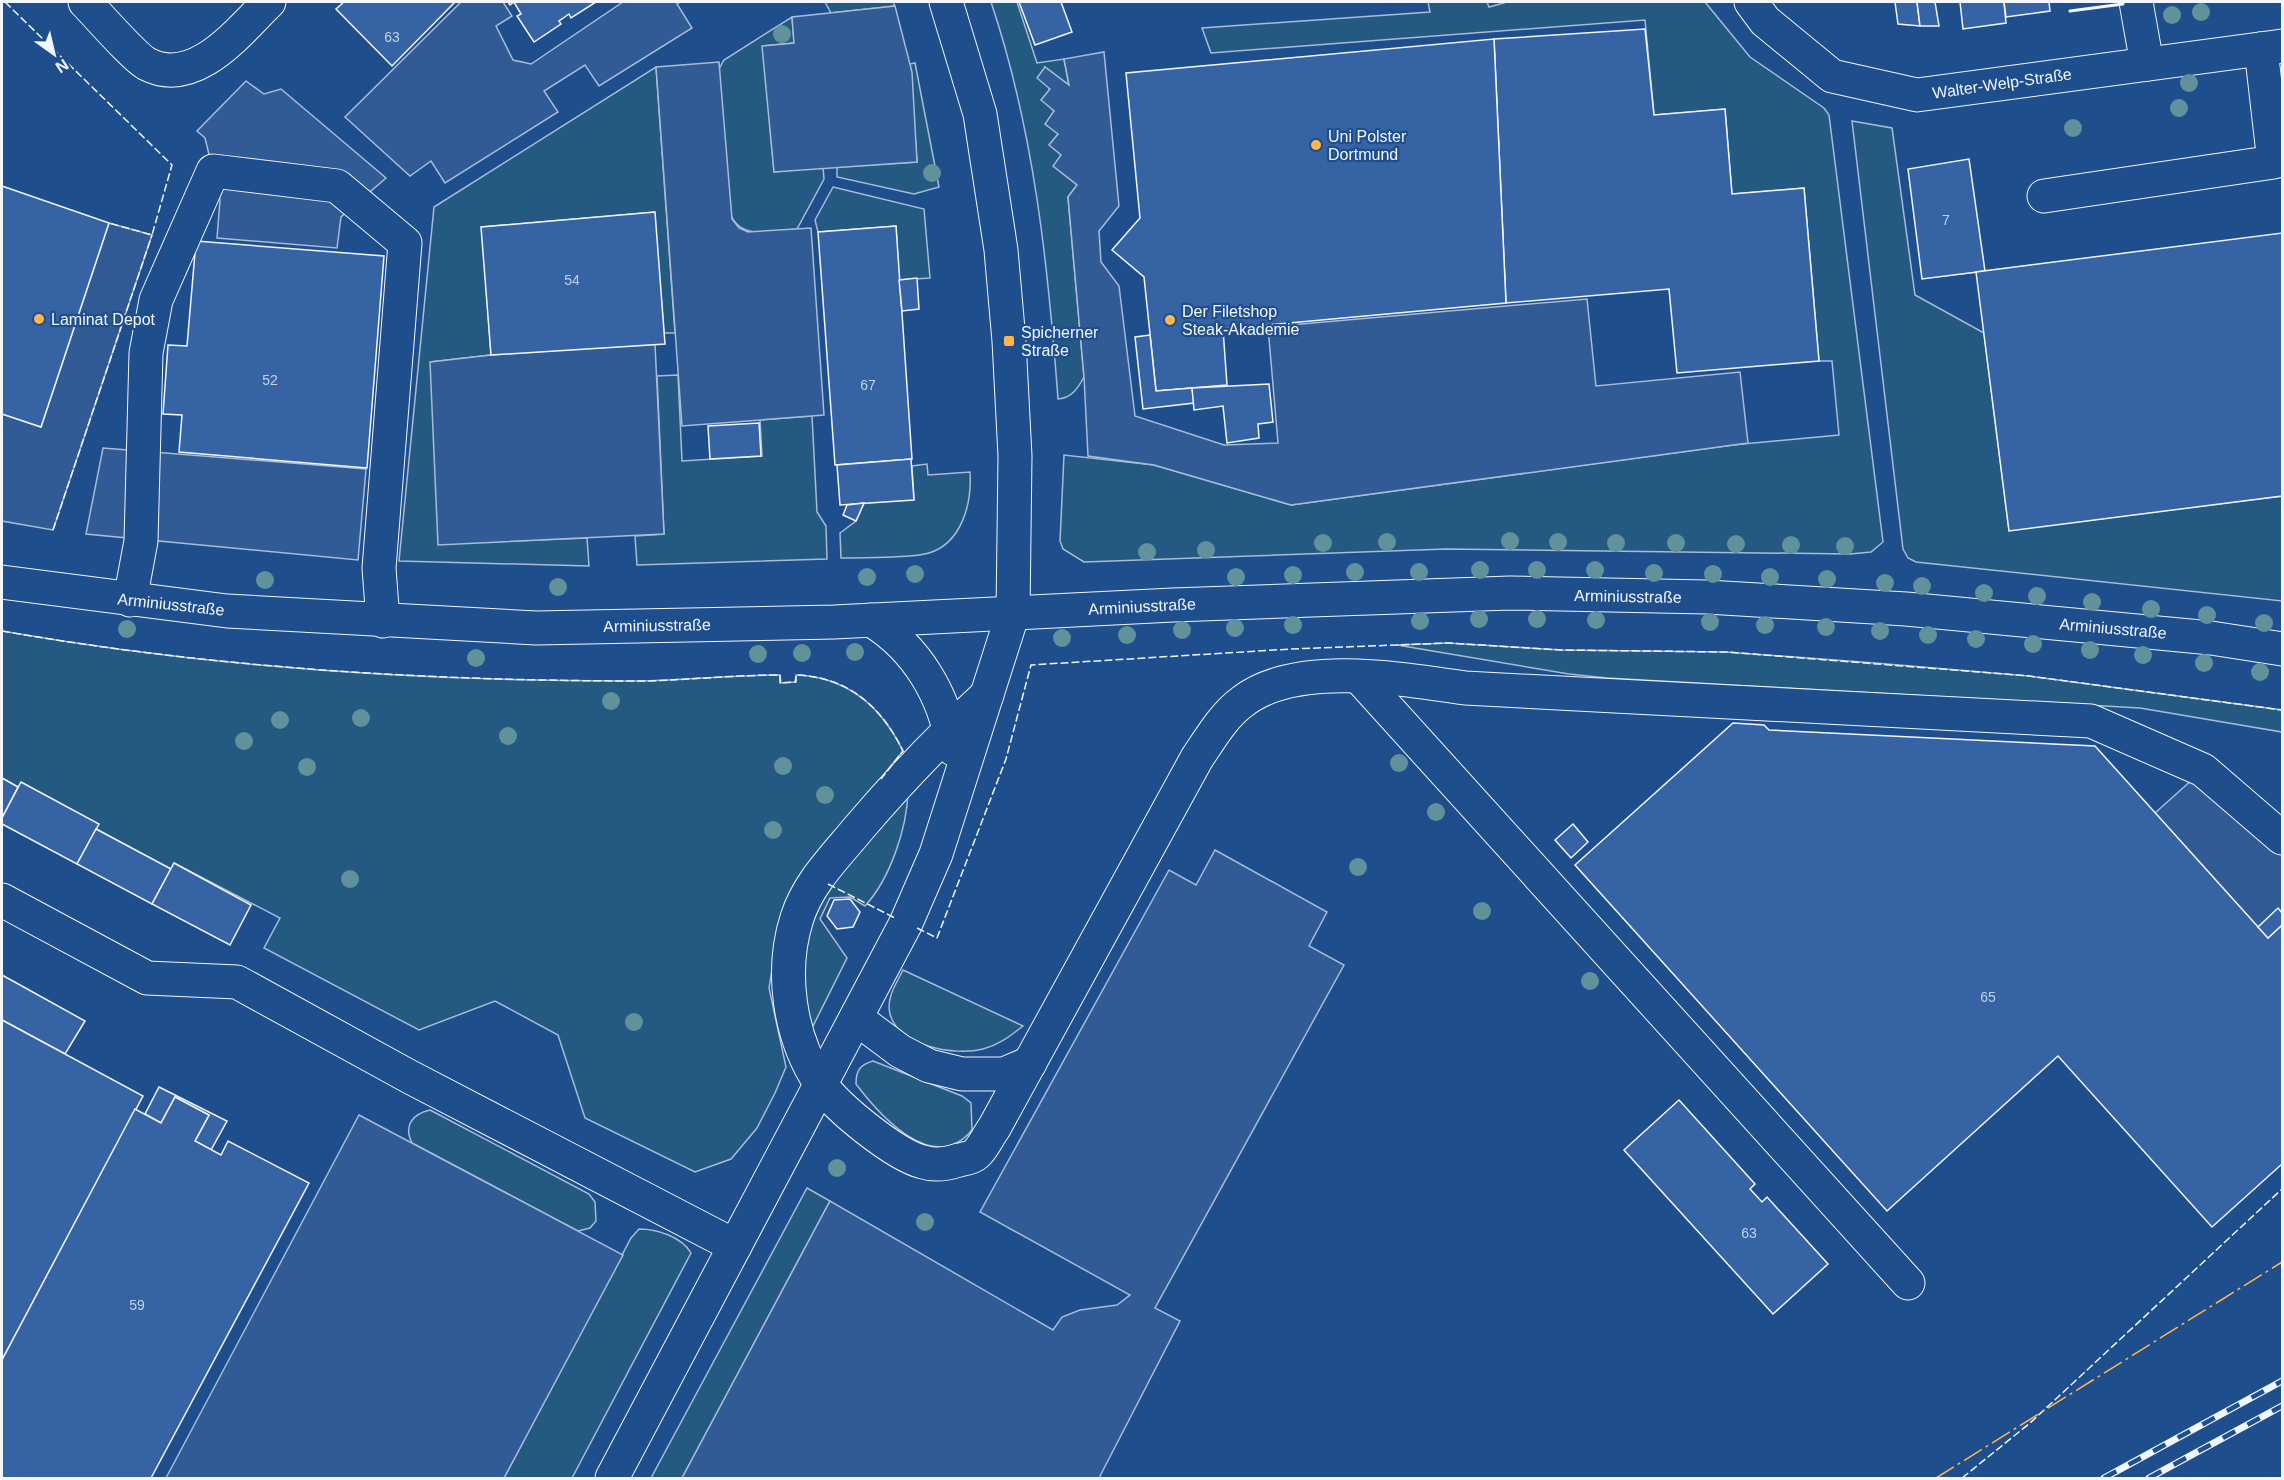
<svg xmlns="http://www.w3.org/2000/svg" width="2284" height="1480" viewBox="0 0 2284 1480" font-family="Helvetica,sans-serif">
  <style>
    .green { fill: #245a82; stroke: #a8bbd7; stroke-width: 1.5 }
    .parking { fill: #305b95; stroke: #a8bbd7; stroke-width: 1.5 }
    .building { fill: #3563a3; stroke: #f2f6ff; stroke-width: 1.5 }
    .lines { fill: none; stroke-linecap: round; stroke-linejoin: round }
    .minor-casing { stroke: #f2f6ff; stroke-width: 35 }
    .minor { stroke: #1f4e8c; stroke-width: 33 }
    .rail-casing { stroke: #f2f6ff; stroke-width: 7 }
    .rail { stroke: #1f4e8c; stroke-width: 4.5; stroke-dasharray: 14; stroke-linecap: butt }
    .fence { stroke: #f2f6ff; stroke-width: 1.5; stroke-dasharray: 8 3; stroke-linecap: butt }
    .wall { stroke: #f2f6ff; stroke-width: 3 }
    .power { stroke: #ffb74d; stroke-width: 1.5; stroke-dasharray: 21 4.5 3 4.5; stroke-linecap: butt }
    .tree { fill: #61919a }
    .poi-dot { fill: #ffb74d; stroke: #1f4e8c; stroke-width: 2 }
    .labels { text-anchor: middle; stroke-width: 4.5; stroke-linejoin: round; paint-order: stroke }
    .number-label { font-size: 14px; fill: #c3d1e8 }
    .street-label { font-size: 16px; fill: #f2f6ff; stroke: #1f4e8c }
    .poi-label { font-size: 16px; fill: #f2f6ff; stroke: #1f4e8c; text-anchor: start }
  </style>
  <rect width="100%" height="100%" fill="#1f4e8c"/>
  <g class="green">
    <path d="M 825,2 L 893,2 L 895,6 L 831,13 Z"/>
    <path d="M 991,2 L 1017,2 L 1037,63 L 1064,59 L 1069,85 L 1045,67 L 1062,155 L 1077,185 L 1068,197 L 1084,377 C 1078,388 1072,398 1058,399 C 1048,265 1034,130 991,2 Z"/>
    <path d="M 1428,2 L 1487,2 L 1489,7 L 1507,2 L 1705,2 L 1750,57 L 1824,108 L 1829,115 L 1883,542 L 1871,552 L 1850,554 L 1446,549 L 1084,562 L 1063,549 L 1060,541 L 1064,455 L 1154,465 L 1291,505 L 1732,445 L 1839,435 L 1832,361 L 1819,361 L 1804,188 L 1732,194 L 1725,109 L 1654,115 L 1645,20 L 1211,53 L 1202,28 L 1430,12 Z"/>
    <path d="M 792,17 L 794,43 L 763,46 L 774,172 L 823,167 L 824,179 L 797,229 C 772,231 740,241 730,213 L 719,69 L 724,60 Z"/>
    <path d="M 915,63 L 939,187 L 914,194 L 837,177 L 837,167 L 917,162 L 910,64 Z"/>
    <path d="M 656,67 L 675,333 L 664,333 L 654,212 L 482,227 L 491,355 L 431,362 L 439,544 L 587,538 L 589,566 L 399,561 L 434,207 Z"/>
    <path d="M 1852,121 L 1892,128 L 1915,295 L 1984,333 L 2009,530 L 2282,496 L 2282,601 L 1916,562 L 1908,558 L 1903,549 Z"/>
    <path d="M 833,187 L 924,209 L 930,278 L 899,280 L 896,226 L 818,232 L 815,220 Z"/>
    <path d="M 678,375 L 682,461 L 762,456 L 760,420 L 812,416 L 817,512 L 826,526 L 827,559 L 637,565 L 635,536 L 664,534 L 657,376 Z"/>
    <path d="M 927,464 L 928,475 L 970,472 C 972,503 962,543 929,553 C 908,559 864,557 841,558 L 840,533 L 856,521 L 864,503 L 914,499 L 912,466 Z"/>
    <path d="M 2,631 C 212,668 430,682 644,681 C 689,680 734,675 780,675 L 781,683 L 795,682 L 796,675 C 848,677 881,706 903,751 L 803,874 L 778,934 L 769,988 L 786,1067 L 775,1093 L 757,1128 L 731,1159 L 695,1172 L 585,1118 L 558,1035 L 495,1001 L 419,1030 L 264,948 L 280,918 L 174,863 L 171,869 L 96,829 L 21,783 L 18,787 L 2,778 Z"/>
    <path d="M 1448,643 L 1561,650 L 1726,652 L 1875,663 L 2029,676 L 2282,710 L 2282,732 L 2140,708 L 1607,678 L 1569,674 L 1397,645 Z"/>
    <path d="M 908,792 C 907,828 890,879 865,906 L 850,897 L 830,898 L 820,919 L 847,958 L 813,1026 L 807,1023 L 800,1004 L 806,942 L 823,895 Z"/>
    <path d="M 903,970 L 1023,1026 C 1010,1036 999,1045 983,1049 C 955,1056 899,1047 890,1014 C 886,998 896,984 903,970 Z"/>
    <path d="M 873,1061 L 962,1096 L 971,1103 L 972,1130 C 934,1176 881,1117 856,1084 C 856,1070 860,1065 873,1061 Z"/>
    <path d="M 430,1110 L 589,1194 L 595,1202 L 596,1221 L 590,1228 L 578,1231 L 412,1143 C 403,1125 413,1114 430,1110 Z"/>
    <path d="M 807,1188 L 830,1201 L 682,1478 L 651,1478 Z"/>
    <path d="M 639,1229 C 657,1229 682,1237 691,1253 L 572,1478 L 504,1478 L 631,1238 Z"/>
  </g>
  <g class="parking">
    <path d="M 461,2 L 503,2 L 512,16 L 496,26 L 513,60 L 531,64 L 623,2 L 680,2 L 677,4 L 692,28 L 599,86 L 585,65 L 544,91 L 558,112 L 445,183 L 431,161 L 410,176 L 345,117 Z"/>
    <path d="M 895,6 L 912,72 L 917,162 L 774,172 L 762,46 L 794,43 L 792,17 Z"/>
    <path d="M 1104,52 L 1119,206 L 1099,231 L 1101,262 L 1119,286 L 1135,416 L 1224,445 L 1278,443 L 1268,327 L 1587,299 L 1596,386 L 1740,372 L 1748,443 L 1291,505 L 1154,465 L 1088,456 L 1084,377 L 1068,197 L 1077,185 L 1053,166 L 1061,155 L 1049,145 L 1058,134 L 1045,124 L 1054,111 L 1041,100 L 1050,89 L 1037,78 L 1045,67 L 1069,85 L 1064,59 Z"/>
    <path d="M 719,62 L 732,219 L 739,228 L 748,232 L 811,228 L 824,415 L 682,426 L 656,67 Z"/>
    <path d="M 246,81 L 264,94 L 281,89 L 386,178 L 341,217 L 337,248 L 217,238 L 220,200 L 205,138 L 197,131 Z"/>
    <path d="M 109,223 L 152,235 L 53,530 L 2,521 L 2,414 L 41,427 Z"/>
    <path d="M 655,344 L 664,534 L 438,545 L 430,362 L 491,355 Z"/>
    <path d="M 103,448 L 366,469 L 358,560 L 86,534 Z"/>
    <path d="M 2203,770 L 2282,838 L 2282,913 L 2278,909 L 2258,927 L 2155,813 Z"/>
    <path d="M 1215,850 L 1327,912 L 1309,946 L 1344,965 L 1155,1308 L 1180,1321 L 1099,1478 L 682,1478 L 830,1201 L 1053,1330 L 1062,1317 L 1080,1310 L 1117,1305 L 1130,1295 L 980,1212 L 1169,870 L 1196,885 Z"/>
    <path d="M 359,1115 L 623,1255 L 504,1478 L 166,1478 Z"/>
  </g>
  <g class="building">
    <path d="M 344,2 L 455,2 L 392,66 L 336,9 Z"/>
    <path d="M 508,2 L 596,2 L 571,18 L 569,14 L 559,21 L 561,24 L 534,42 L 517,16 L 521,14 L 514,2 L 510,5 Z"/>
    <path d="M 1019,2 L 1061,2 L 1072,32 L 1035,45 Z"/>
    <path d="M 1895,2 L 1917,2 L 1920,26 L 1898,24 Z"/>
    <path d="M 1917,2 L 1935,2 L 1939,26 L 1920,26 Z"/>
    <path d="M 1960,2 L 2004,2 L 2006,23 L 1963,29 Z"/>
    <path d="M 2004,2 L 2049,2 L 2050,11 L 2006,17 Z"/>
    <path d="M 1645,29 L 1654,115 L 1725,109 L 1732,194 L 1804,188 L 1819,361 L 1677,373 L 1669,289 L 1506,303 L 1494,39 Z"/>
    <path d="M 1494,39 L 1506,303 L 1223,329 L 1227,385 L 1156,391 L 1144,277 L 1112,250 L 1140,218 L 1126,73 Z"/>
    <path d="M 1969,159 L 1985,271 L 1922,279 L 1908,169 Z"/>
    <path d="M 2,186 L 109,223 L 41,427 L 2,414 Z"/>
    <path d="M 655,212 L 665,344 L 491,355 L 481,227 Z"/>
    <path d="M 896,226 L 912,459 L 835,465 L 818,232 Z"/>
    <path d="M 2282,233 L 2282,496 L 2009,531 L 1976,272 Z"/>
    <path d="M 196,241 L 384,256 L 367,468 L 179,452 L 182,415 L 163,414 L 168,345 L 187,346 Z"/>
    <path d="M 917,278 L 919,309 L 902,311 L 899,280 Z"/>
    <path d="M 1150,335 L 1156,391 L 1192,388 L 1194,403 L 1143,409 L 1135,337 Z"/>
    <path d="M 1269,384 L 1273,422 L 1258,424 L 1259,438 L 1227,443 L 1223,406 L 1194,410 L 1192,388 Z"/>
    <path d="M 759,423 L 761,456 L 710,459 L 708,426 Z"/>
    <path d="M 911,459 L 914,500 L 840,505 L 837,465 Z"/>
    <path d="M 864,503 L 856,521 L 843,515 L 847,505 Z"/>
    <path d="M 1733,723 L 1764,725 L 1769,730 L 2095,746 L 2268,938 L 2282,925 L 2282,1164 L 2212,1227 L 2058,1056 L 1887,1211 L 1575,865 Z"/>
    <path d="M 2,778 L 18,787 L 2,818 Z"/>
    <path d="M 21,782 L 99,824 L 77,864 L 2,824 L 2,818 Z"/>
    <path d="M 1573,824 L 1588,842 L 1571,858 L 1555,840 Z"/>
    <path d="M 96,829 L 171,869 L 152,904 L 77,864 Z"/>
    <path d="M 174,863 L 251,905 L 230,945 L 152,904 Z"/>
    <path d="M 850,899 L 860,912 L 853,927 L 837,929 L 827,916 L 834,900 Z"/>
    <path d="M 2278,908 L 2282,913 L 2282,925 L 2268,938 L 2258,927 Z"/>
    <path d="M 2,975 L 85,1021 L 65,1054 L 2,1020 Z"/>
    <path d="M 2,1020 L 143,1096 L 2,1360 Z"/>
    <path d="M 159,1087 L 227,1121 L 211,1150 L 195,1141 L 209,1115 L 175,1097 L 161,1123 L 145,1114 Z"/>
    <path d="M 175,1097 L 209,1115 L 195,1141 L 221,1155 L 228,1141 L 309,1183 L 151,1478 L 2,1478 L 2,1360 L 135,1109 L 161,1123 Z"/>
    <path d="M 1679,1100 L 1755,1184 L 1750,1189 L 1762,1202 L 1767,1197 L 1828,1264 L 1773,1314 L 1624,1150 Z"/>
  </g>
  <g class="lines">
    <g class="minor-casing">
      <g id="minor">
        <path d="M 85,2 C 97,14 134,57 147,64 C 195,89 239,31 269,2"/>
        <path d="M 1751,2 L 1765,21 L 1832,76 L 1917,95 L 2282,46"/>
        <path d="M 2136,2 L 2147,64"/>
        <path d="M 2044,196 L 2274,162 L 2261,49"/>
        <path d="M 2,582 L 227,611 L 536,628 L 834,622 L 1173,605 L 1510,593 L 1707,597 L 1906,609 L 2211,638 L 2282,649"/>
        <path d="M 130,600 L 141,541 L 146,353 L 156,300 L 213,171 L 337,186 L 405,243 L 379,568 L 383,621"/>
        <path d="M 871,620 C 917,648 945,696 953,749"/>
        <path d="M 1360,678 L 1908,1283"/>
        <path d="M 987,695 C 941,737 898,782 858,829 C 835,857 808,883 797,918 C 780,971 789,1036 820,1083 C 836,1107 895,1155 923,1162 C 935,1166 947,1164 959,1160 C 964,1159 972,1158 976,1154 C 983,1148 988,1136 994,1128 L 1197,758 C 1210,739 1223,716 1242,702 C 1295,660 1403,679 1465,688 L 2091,721 L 2203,770 L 2282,838"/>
        <path d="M 2,900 L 147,978 L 237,982 L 410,1077 L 735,1246"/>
        <path d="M 856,1018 L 900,1051 L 929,1066 L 962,1074 L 1004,1074 L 1030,1063"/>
        <path d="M 612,1478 L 906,923 L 936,854 L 1013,613 L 1015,456 L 1009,341 L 1001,250 L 980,114 L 946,2"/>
      </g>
    </g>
    <use href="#minor" class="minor"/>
    <g class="rail-casing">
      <g id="rail">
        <path d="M 2104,1478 L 2282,1381"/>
        <path d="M 2149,1478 L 2282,1406"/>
      </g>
    </g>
    <use href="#rail" class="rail"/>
    <g class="fence">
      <path d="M 5,2 L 172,165 L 152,235 L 109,223"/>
      <path d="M 53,530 L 152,235"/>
      <path d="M 2,631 C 213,668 430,681 644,681 C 689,680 734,675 780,675 L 780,683 L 796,682 L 796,675 C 848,677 881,706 903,751 L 881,779"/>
      <path d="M 828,884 L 895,918"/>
      <path d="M 917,928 L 937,938 L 1006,759 L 1031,665 L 1291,649 L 1448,643 L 1561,650 L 1726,652 L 2029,676 L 2282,710"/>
      <path d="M 1962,1478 L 2030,1423 L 2282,1189"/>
    </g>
    <path class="wall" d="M 2070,11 L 2123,4"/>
    <path class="power" d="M 1936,1478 L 2282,1262"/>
  </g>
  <g class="tree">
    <circle cx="2201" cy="12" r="9"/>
    <circle cx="2172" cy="15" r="9"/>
    <circle cx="782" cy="34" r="9"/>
    <circle cx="2189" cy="83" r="9"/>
    <circle cx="2179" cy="108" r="9"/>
    <circle cx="2073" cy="128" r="9"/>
    <circle cx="932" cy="173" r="9"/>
    <circle cx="1510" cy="541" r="9"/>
    <circle cx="1387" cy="542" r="9"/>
    <circle cx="1558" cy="542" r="9"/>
    <circle cx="1323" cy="543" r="9"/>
    <circle cx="1616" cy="543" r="9"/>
    <circle cx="1676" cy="543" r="9"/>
    <circle cx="1736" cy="544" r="9"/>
    <circle cx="1791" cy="545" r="9"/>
    <circle cx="1845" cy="546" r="9"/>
    <circle cx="1206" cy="550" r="9"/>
    <circle cx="1147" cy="552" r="9"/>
    <circle cx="1480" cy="570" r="9"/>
    <circle cx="1537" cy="570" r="9"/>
    <circle cx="1595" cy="570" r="9"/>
    <circle cx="1355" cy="572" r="9"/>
    <circle cx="1419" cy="572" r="9"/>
    <circle cx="1654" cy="573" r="9"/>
    <circle cx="915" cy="574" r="9"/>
    <circle cx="1713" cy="574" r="9"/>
    <circle cx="1293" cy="575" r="9"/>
    <circle cx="867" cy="577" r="9"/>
    <circle cx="1236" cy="577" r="9"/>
    <circle cx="1770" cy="577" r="9"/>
    <circle cx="1827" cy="579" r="9"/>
    <circle cx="265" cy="580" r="9"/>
    <circle cx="1885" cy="583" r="9"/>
    <circle cx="1922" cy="586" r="9"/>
    <circle cx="558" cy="587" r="9"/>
    <circle cx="1984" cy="593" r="9"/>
    <circle cx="2037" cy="596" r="9"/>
    <circle cx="2092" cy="602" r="9"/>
    <circle cx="2151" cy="609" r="9"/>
    <circle cx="2207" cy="615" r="9"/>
    <circle cx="1479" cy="619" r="9"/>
    <circle cx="1537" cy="619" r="9"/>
    <circle cx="1596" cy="620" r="9"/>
    <circle cx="1420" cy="621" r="9"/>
    <circle cx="1710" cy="622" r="9"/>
    <circle cx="2264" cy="623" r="9"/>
    <circle cx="1293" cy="625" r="9"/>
    <circle cx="1765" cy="625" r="9"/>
    <circle cx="1826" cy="627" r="9"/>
    <circle cx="1235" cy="628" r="9"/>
    <circle cx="127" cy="629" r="9"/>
    <circle cx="1182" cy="630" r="9"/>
    <circle cx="1880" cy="631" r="9"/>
    <circle cx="1127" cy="635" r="9"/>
    <circle cx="1928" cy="635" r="9"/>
    <circle cx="1062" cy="638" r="9"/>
    <circle cx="1976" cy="639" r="9"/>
    <circle cx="2033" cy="644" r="9"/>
    <circle cx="2090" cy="650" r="9"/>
    <circle cx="855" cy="652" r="9"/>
    <circle cx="802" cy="653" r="9"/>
    <circle cx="758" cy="654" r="9"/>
    <circle cx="2143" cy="655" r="9"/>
    <circle cx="476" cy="658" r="9"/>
    <circle cx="2204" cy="663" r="9"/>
    <circle cx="2260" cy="672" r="9"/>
    <circle cx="611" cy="701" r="9"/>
    <circle cx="361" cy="718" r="9"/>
    <circle cx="280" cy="720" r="9"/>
    <circle cx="508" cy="736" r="9"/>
    <circle cx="244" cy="741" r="9"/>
    <circle cx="1399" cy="763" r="9"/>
    <circle cx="783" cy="766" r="9"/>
    <circle cx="307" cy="767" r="9"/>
    <circle cx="825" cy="795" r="9"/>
    <circle cx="1436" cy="812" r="9"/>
    <circle cx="773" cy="830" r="9"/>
    <circle cx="1358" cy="867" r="9"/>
    <circle cx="350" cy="879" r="9"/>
    <circle cx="1482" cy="911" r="9"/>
    <circle cx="1590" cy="981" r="9"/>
    <circle cx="634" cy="1022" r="9"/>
    <circle cx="837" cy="1168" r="9"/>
    <circle cx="925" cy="1222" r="9"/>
  </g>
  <g class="poi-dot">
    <circle cx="1316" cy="145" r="6"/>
    <circle cx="39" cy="319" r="6"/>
    <circle cx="1170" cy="320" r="6"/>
    <rect x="1003" y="335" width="12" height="12" rx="3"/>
  </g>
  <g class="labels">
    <g class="number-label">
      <text x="392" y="42">63</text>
      <text x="1946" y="225">7</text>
      <text x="572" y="285">54</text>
      <text x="270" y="385">52</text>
      <text x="868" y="390">67</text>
      <text x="1988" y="1002">65</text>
      <text x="1749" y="1238">63</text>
      <text x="137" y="1310">59</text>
    </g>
    <g class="street-label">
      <text transform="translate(2002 83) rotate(-8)" y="6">Walter-Welp-Straße</text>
      <text transform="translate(1628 596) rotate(1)" y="6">Arminiusstraße</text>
      <text transform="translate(171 604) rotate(6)" y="6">Arminiusstraße</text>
      <text transform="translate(1142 606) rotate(-3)" y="6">Arminiusstraße</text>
      <text transform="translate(657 625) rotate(-1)" y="6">Arminiusstraße</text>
      <text transform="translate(2113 628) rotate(5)" y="6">Arminiusstraße</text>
    </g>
    <g class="poi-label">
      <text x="1328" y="142">Uni Polster<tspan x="1328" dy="18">Dortmund</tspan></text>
      <text x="1182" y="317">Der Filetshop<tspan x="1182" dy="18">Steak-Akademie</tspan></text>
      <text x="51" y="325">Laminat Depot</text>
      <text x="1021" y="338">Spicherner<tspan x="1021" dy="18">Straße</tspan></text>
    </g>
  </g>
  <rect width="2284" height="1480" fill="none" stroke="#f2f6ff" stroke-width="6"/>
  <g transform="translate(54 54) rotate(146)" stroke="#1f4e8c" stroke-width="4.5" paint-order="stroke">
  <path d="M0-4.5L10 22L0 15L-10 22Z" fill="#f2f6ff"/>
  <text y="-9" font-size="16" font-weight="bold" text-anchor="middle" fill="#f2f6ff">N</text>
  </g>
</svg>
